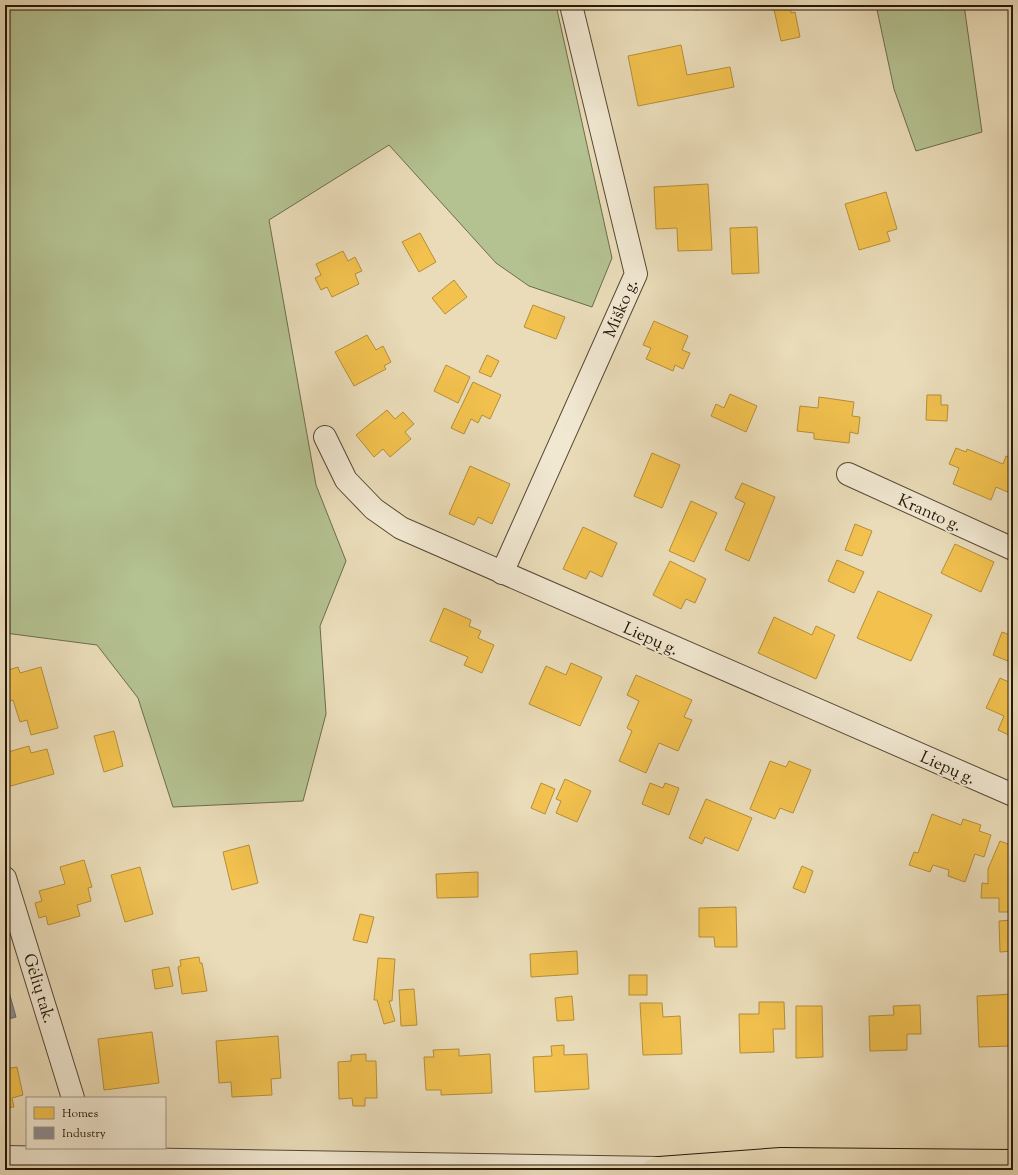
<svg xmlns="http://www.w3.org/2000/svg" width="1018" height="1175" viewBox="0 0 1018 1175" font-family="'Sorts Mill Goudy',serif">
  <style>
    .green { fill: #b4c191; stroke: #6d6c4c }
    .homes { fill: #f2c14e; stroke: #b58e39 }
    .industry { fill: #8d8d92; stroke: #6e6968 }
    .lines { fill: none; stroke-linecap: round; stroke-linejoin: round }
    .minor-casing { stroke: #574834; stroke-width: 24 }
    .major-casing { stroke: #261607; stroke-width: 24 }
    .minor { stroke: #f1e8d2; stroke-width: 22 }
    .major { stroke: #eadcb9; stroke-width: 22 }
    .labels { text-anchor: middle; stroke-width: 4; stroke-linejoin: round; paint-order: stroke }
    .street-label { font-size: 17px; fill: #261607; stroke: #f1e8d2 }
  </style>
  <rect width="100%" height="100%" fill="#eadcb9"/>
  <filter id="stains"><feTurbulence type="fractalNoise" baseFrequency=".005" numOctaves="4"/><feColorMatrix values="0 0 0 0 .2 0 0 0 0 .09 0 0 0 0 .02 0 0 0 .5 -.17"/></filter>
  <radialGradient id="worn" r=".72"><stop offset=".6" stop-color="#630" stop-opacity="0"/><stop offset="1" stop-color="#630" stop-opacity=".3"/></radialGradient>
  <g class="green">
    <path d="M 5,5 L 556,5 L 612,258 L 592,307 L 529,286 L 496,263 L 389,145 L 269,220 L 316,485 L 346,561 L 320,626 L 326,714 L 303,801 L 173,807 L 138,698 L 97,645 L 5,633 Z"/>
    <path d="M 876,5 L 964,5 L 982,132 L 916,151 L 894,89 Z"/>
  </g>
  <g class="homes">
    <path d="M 695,5 L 724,5 L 725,7 L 695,10 Z"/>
    <path d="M 773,5 L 790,5 L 791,13 L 795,12 L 800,37 L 781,41 Z"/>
    <path d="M 681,45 L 687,75 L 730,67 L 734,87 L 638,106 L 628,56 Z"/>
    <path d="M 708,184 L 712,250 L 678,251 L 677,228 L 656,229 L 654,187 Z"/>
    <path d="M 886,192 L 897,229 L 887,232 L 890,241 L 859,250 L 845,204 Z"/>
    <path d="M 757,227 L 759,273 L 732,274 L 730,228 Z"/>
    <path d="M 420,233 L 436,262 L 419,272 L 402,242 Z"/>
    <path d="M 343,251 L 348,261 L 355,257 L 362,271 L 355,274 L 359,284 L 332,297 L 327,287 L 321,290 L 315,278 L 321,275 L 316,264 Z"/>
    <path d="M 454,280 L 467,297 L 445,314 L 432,298 Z"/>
    <path d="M 533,305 L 565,317 L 556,339 L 524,327 Z"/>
    <path d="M 654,321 L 688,336 L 682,350 L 690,353 L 683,369 L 675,365 L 673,371 L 646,359 L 651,348 L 643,345 Z"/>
    <path d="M 367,335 L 376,350 L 383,346 L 391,362 L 384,366 L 386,369 L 354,386 L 335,352 Z"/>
    <path d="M 487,355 L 499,361 L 491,377 L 479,372 Z"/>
    <path d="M 446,365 L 470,377 L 458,403 L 434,391 Z"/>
    <path d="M 473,382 L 501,395 L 490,419 L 482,415 L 478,423 L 471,419 L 464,434 L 451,428 Z"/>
    <path d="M 730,394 L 757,406 L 746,432 L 711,416 L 716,404 L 724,408 Z"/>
    <path d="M 927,395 L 941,395 L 941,405 L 948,405 L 947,421 L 926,420 Z"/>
    <path d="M 819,397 L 854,402 L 852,416 L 860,417 L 858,434 L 850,432 L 849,443 L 814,439 L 814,433 L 797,431 L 800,406 L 818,408 Z"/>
    <path d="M 387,410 L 395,419 L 403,412 L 414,424 L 405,432 L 411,439 L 390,457 L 383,449 L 374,457 L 356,435 Z"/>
    <path d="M 956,448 L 966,452 L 967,449 L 1003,464 L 1006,456 L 1013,459 L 1013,487 L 1010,493 L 996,487 L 991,500 L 953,484 L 959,468 L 949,464 Z"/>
    <path d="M 652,453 L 680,465 L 662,508 L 634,496 Z"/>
    <path d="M 470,466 L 510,484 L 492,524 L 478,517 L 474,525 L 449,514 Z"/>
    <path d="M 742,483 L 775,497 L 749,561 L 725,550 L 745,503 L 735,498 Z"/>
    <path d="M 691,501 L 717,513 L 694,562 L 669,551 Z"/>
    <path d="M 855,524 L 872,531 L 862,556 L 845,550 Z"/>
    <path d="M 583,527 L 617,543 L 602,577 L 590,571 L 586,579 L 563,569 Z"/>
    <path d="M 955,544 L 994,562 L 981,592 L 941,573 Z"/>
    <path d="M 837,560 L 864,572 L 854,593 L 828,581 Z"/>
    <path d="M 670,561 L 706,579 L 695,603 L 686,599 L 681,609 L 653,595 Z"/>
    <path d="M 878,591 L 932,615 L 911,661 L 857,638 Z"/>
    <path d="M 444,608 L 471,620 L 469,626 L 481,631 L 478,638 L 494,645 L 482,673 L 464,665 L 468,657 L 430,641 Z"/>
    <path d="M 774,617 L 812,635 L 816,626 L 835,635 L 816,679 L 758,653 Z"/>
    <path d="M 1002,632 L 1013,636 L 1013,663 L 993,655 Z"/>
    <path d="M 571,663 L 602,677 L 580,726 L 529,704 L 546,666 L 566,675 Z"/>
    <path d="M 18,667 L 20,673 L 41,667 L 58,728 L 31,735 L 27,720 L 20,722 L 13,700 L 6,702 L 5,697 L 5,671 Z"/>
    <path d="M 636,675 L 692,700 L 684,717 L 692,720 L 678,751 L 659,743 L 646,773 L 619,761 L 632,731 L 627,728 L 639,701 L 627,695 Z"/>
    <path d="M 1000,678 L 1013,684 L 1013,737 L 998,730 L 1004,716 L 986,708 Z"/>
    <path d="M 114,731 L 123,766 L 104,772 L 94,736 Z"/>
    <path d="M 29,746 L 31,753 L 47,749 L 54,774 L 7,787 L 5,779 L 5,753 Z"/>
    <path d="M 770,761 L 786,767 L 789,761 L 811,770 L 793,813 L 780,808 L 775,819 L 750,809 Z"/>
    <path d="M 565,779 L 591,791 L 577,822 L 556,813 L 561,801 L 556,799 Z"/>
    <path d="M 541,783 L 555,789 L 545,814 L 531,808 Z"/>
    <path d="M 650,783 L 663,788 L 665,783 L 679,788 L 669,815 L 642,804 Z"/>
    <path d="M 706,799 L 752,818 L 738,851 L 705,837 L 702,844 L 689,838 Z"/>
    <path d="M 932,814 L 961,825 L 963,819 L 981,825 L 979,831 L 991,835 L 984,857 L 975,854 L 965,882 L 948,876 L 949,870 L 933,865 L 930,872 L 909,865 L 914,852 L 918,853 Z"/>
    <path d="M 1000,841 L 1013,846 L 1013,912 L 999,912 L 999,898 L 981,898 L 982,883 L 988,884 L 988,869 Z"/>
    <path d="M 249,845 L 258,883 L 232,890 L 223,852 Z"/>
    <path d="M 84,860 L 92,887 L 88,888 L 91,901 L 77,905 L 80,916 L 48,925 L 46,916 L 39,918 L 35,903 L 42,901 L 39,891 L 65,884 L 60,867 Z"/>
    <path d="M 802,866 L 813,871 L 805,893 L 793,888 Z"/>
    <path d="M 140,867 L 153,914 L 125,922 L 111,875 Z"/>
    <path d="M 478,872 L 478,897 L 437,898 L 436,874 Z"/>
    <path d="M 736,907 L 737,947 L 715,947 L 714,937 L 699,937 L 699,908 Z"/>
    <path d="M 360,914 L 374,917 L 367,943 L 353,940 Z"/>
    <path d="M 1013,920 L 1013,951 L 1000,952 L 999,921 Z"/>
    <path d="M 577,951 L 578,974 L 531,977 L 530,954 Z"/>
    <path d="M 199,957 L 200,963 L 202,963 L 207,991 L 182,994 L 178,967 L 181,966 L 180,960 Z"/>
    <path d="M 378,958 L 395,959 L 392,1001 L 389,1001 L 395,1021 L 384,1024 L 377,1000 L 374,1000 Z"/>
    <path d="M 169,967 L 173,986 L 155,989 L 152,970 Z"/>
    <rect x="629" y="975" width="18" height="20"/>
    <path d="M 414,989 L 417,1025 L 401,1026 L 399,990 Z"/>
    <path d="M 1013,994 L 1013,1046 L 979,1047 L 977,996 Z"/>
    <path d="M 572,996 L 574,1020 L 557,1021 L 555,998 Z"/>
    <path d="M 759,1002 L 784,1002 L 785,1029 L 773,1029 L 774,1052 L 740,1053 L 739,1014 L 759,1014 Z"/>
    <path d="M 640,1003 L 662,1003 L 663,1017 L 680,1016 L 682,1054 L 643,1055 Z"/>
    <path d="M 920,1005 L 921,1034 L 907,1034 L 907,1050 L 870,1051 L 869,1016 L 894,1015 L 893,1006 Z"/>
    <path d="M 796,1006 L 822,1006 L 823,1057 L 796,1058 Z"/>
    <path d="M 152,1032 L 159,1083 L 104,1090 L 98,1039 Z"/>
    <path d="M 278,1036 L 281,1078 L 271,1079 L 272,1095 L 232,1097 L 231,1082 L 219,1083 L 216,1041 Z"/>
    <path d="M 564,1045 L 564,1055 L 587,1054 L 589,1089 L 535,1092 L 533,1057 L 552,1056 L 551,1046 Z"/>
    <path d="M 459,1049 L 459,1056 L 490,1054 L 492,1093 L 441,1095 L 441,1090 L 426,1090 L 424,1057 L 434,1057 L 433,1050 Z"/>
    <path d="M 366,1054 L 366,1061 L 376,1061 L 377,1098 L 365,1098 L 365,1106 L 353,1106 L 352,1098 L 339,1099 L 338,1062 L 351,1061 L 351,1055 Z"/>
    <path d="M 17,1067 L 23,1095 L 12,1098 L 14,1107 L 5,1108 L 5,1069 Z"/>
  </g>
  <path class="industry" d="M 9,992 L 16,1017 L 5,1020 L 5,993 Z"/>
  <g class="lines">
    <g class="minor-casing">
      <g id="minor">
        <path d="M 325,437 L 346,480 L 374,509 L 401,528 L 1013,795"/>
        <path d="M 848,474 L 1013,549"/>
        <path d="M 502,573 L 636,274 L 571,5"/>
        <path d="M 5,878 L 73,1098"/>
        <path d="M 5,1157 L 659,1168"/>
      </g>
    </g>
    <g class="major-casing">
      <path id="major" d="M 653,1170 L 659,1168 L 781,1159 L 1013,1161"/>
    </g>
    <use href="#minor" class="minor"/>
    <use href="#major" class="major"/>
  </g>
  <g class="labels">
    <g class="street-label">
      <text transform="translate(620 308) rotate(-67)" y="6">Miško g.</text>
      <text transform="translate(930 512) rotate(24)" y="6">Kranto g.</text>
      <text transform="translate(651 638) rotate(24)" y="6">Liepų g.</text>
      <text transform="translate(948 767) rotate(24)" y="6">Liepų g.</text>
      <text transform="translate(40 988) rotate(73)" y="6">Gėlių tak.</text>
    </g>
  </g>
  <rect width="1018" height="1175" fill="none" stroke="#eadcb9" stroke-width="20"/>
  <rect x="6" y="6" width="1006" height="1163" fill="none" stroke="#261607" stroke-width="2"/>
  <rect x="10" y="10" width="998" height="1155" fill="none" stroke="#261607"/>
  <rect x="26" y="1097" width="140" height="52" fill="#f1e8d2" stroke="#a09481"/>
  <rect x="34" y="1107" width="20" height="12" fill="#f2c14e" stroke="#a09481"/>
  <text x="62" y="1117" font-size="12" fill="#261607">Homes</text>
  <rect x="34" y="1127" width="20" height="12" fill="#8d8d92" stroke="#a09481"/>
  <text x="62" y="1137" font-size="12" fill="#261607">Industry</text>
  <rect width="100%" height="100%" filter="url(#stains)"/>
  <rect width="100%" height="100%" fill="url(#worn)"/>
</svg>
